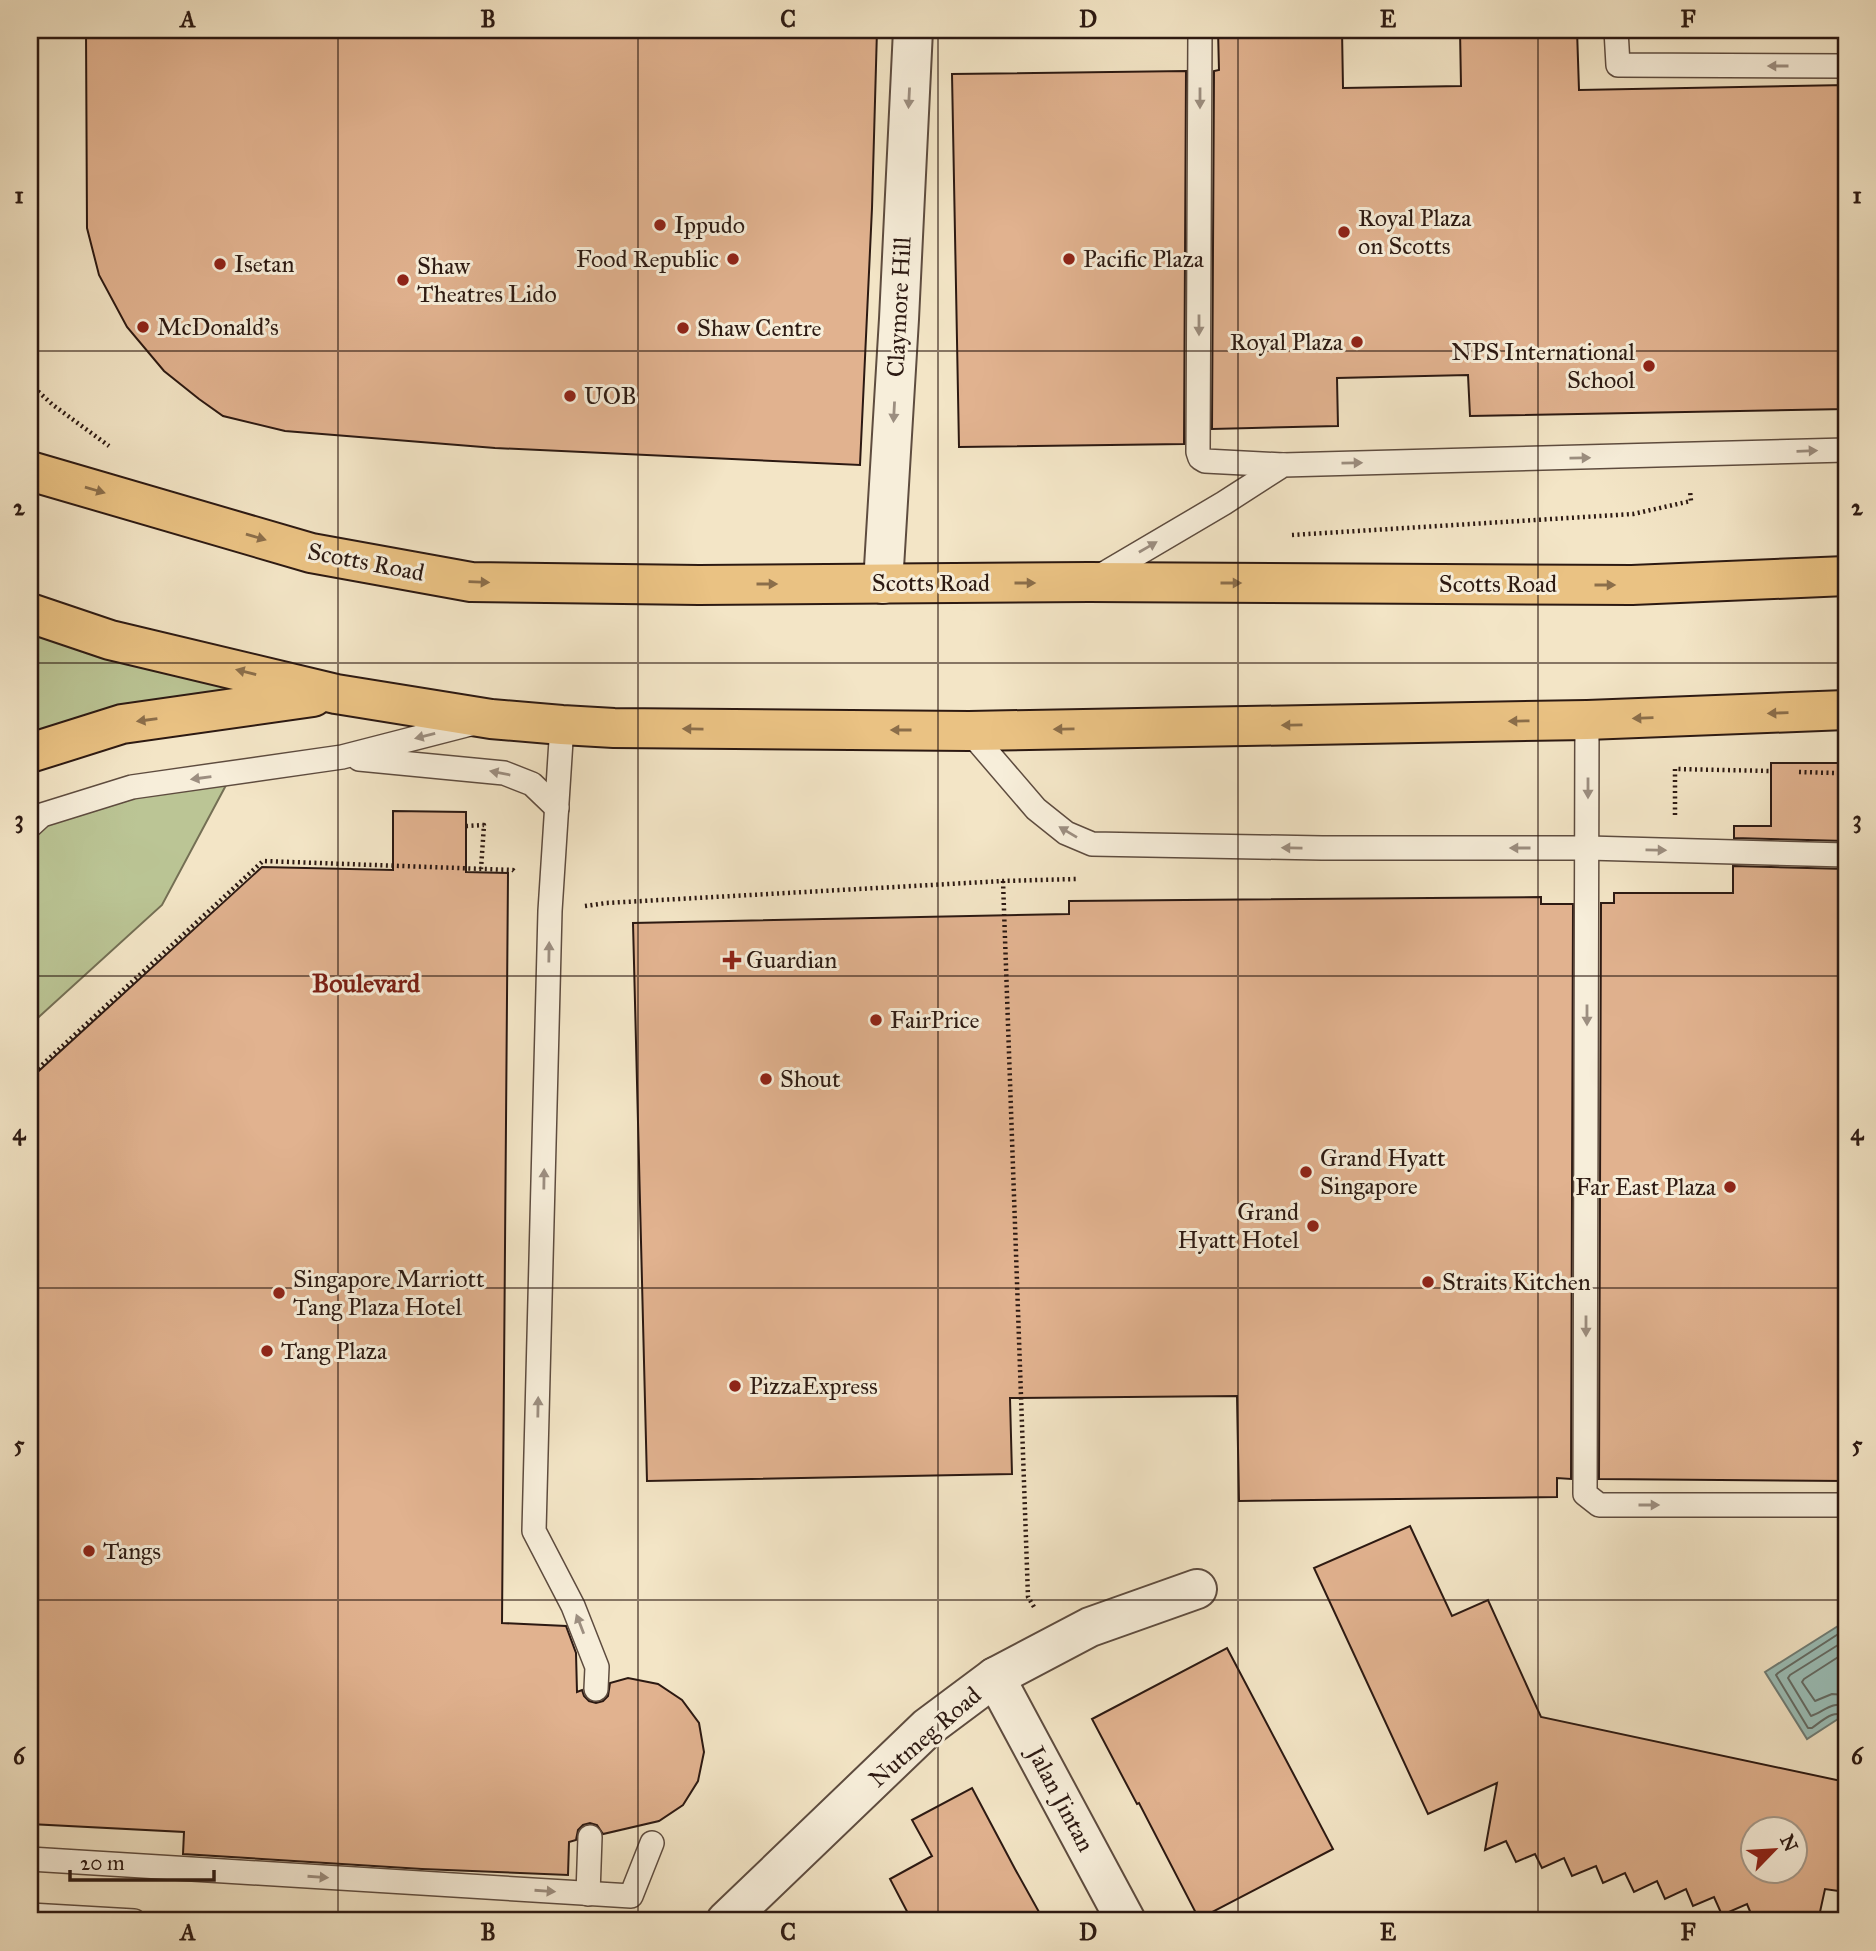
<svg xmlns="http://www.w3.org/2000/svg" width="1876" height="1951" viewBox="0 0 1876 1951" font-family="'IM FELL Great Primer',serif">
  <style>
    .green { fill: #bbc595; stroke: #746f54; stroke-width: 2 }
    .water { fill: #9bbfb8; stroke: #6f7d76; stroke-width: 2 }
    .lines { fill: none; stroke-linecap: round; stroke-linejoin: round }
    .shore { stroke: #646c65; stroke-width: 2 }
    .building { fill: #e1b28f; stroke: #2c1912; stroke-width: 2; fill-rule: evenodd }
    .lane-casing { stroke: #5e4c3f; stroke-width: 26 }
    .street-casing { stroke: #5e4c3f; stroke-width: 42 }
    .primary-casing { stroke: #2c1912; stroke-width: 42 }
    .path { stroke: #2c1912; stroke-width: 4.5; stroke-dasharray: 2 3.5; stroke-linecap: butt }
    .lane { stroke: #f7eeda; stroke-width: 23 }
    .street { stroke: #f7eeda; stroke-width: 38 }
    .primary { stroke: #eac283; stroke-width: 38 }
    .oneway { fill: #9c8e80 }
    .oneway2 { fill: #8b6e4a }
    .grid { fill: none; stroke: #2c1912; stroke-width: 2; stroke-opacity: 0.55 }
    .poi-dot { fill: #8f2418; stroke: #f7eeda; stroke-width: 2.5 }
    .labels { text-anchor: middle; stroke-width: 6; stroke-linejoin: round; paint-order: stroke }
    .poi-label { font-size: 24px; fill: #2c1912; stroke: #f7eeda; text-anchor: start }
    .street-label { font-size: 24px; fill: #2c1912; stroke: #f7eeda }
    .neighbourhood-label { font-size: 26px; font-weight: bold; fill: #7a1f14; stroke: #f7eeda }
    .neatline { fill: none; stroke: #2c1912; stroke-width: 2.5 }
    .grid-label { font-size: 23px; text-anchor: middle; font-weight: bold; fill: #2c1912 }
  </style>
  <rect width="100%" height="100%" fill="#f3e5c6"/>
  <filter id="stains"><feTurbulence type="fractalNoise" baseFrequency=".00286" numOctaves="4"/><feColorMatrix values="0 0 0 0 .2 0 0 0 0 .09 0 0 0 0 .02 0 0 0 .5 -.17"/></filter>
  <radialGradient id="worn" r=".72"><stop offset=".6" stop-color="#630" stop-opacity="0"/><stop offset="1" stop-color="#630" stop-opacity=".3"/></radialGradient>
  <g class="green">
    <path d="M 30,613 L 336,694 L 30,753 Z"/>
    <path d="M 232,774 L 162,905 L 30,1025 L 30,826 L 42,815 Z"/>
  </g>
  <path class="water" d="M 1846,1621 L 1846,1730 L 1838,1719 L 1807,1739 L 1765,1672 Z"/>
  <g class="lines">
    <g class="shore">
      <path d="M 1846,1629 L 1778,1673 L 1776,1675 L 1808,1728 L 1812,1728 C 1822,1721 1836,1707 1846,1718"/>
      <path d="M 1846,1640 L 1790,1675 L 1788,1678 L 1811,1716 C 1824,1712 1831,1701 1846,1706"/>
      <path d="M 1846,1652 L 1804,1679 L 1802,1682 L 1815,1701 L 1832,1694 L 1846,1695"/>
    </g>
  </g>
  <g class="building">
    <path d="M 86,30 L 877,30 L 872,208 L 860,465 L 495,448 L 285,431 L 223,416 L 199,399 L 164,371 L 127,327 L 99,275 L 87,228 Z"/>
    <path d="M 1218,30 L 1342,30 L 1343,88 L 1461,86 L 1460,30 L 1577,30 L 1579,90 L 1846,85 L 1846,409 L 1470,416 L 1468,375 L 1337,378 L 1338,426 L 1212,429 L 1214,71 L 1219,70 Z"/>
    <path d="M 1186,71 L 1184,444 L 959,447 L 952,74 Z"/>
    <path d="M 1771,763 L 1846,763 L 1846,841 L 1734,838 L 1734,826 L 1771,826 Z"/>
    <path d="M 393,811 L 466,812 L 466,872 L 508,873 L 502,1623 L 566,1626 L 576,1653 L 577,1692 L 582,1690 L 584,1696 L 589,1701 L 596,1703 L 603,1701 L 608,1696 L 610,1683 L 628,1678 L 658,1684 L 682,1700 L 699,1723 L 704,1752 L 698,1781 L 683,1805 L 659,1821 L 603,1834 L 597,1825 L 590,1823 L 583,1825 L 578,1830 L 576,1840 L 569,1842 L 568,1875 L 422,1869 L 183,1854 L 184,1832 L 30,1824 L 30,1079 L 262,867 L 393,870 Z"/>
    <path d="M 1733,866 L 1846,869 L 1846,1481 L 1599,1479 L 1601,903 L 1614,903 L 1614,893 L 1733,893 Z"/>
    <path d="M 1541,897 L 1541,904 L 1573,904 L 1571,1479 L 1557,1478 L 1557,1497 L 1239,1501 L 1237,1396 L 1010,1398 L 1012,1474 L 647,1481 L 633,923 L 1069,914 L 1069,901 Z"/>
    <path d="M 1410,1526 L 1452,1616 L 1488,1600 L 1541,1717 L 1846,1782 L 1846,1892 L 1825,1889 L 1818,1921 L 1754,1921 L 1747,1904 L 1722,1915 L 1714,1897 L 1693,1906 L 1686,1889 L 1665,1899 L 1657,1881 L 1634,1892 L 1625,1873 L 1603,1883 L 1596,1866 L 1572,1876 L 1564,1858 L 1542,1868 L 1535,1854 L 1516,1862 L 1506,1841 L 1485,1850 L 1497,1783 L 1428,1814 L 1314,1568 ZM 1754,1829 L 1796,1829 L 1796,1871 L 1754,1871 Z"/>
    <path d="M 1227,1648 L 1333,1849 L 1199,1919 L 1139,1803 L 1137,1804 L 1092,1719 Z"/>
    <path d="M 972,1788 L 1015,1869 L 1044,1921 L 912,1921 L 890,1879 L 932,1856 L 912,1820 Z"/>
  </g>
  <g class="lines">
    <g class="lane-casing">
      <g id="lane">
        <path d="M 1200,30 L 1198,452 L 1200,458 L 1205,461 L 1283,465"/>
        <path d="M 1616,30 L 1618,65 L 1846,66"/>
        <path d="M 1095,579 L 1224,503 L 1283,465 L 1846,450"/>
        <path d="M 1587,720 L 1585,1494 L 1599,1505 L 1846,1505"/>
        <path d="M 562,725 L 550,911 L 534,1531 L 573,1606 L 597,1667 L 596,1689"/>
        <path d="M 969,731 L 1036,809 L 1066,833 L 1092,844 L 1322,848 L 1588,848 L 1846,855"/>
        <path d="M 359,759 L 504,773 L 532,784 L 557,808"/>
        <path d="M 30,826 L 42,815 L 132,787 L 342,757 L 474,723"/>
        <path d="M 30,1859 L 631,1896 L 652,1843"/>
        <path d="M 588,1894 L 590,1837"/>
        <path d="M 30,1915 L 134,1921"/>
      </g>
    </g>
    <g class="street-casing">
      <g id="street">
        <path d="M 883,584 L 899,319 L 913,30"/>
        <path d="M 995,1677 L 1126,1921"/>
        <path d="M 726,1921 L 928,1727 L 995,1677 L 1090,1627 L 1197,1589"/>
      </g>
    </g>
    <g class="primary-casing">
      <g id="primary">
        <path d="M 30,471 L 311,553 L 471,582 L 699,585 L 1089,582 L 1632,585 L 1846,576"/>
        <path d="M 30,613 L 110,640 L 336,694 L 491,719 L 562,725 L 614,728 L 969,731 L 1587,720 L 1846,710"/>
        <path d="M 30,753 L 122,724 L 313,697"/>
      </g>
    </g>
    <g class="path">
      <path d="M 30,384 L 53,405 L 109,446"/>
      <path d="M 1292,535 L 1633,514 L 1691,501 L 1690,491"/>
      <path d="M 1799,772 L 1834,773"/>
      <path d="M 1675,815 L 1675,769 L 1771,771"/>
      <path d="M 466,826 L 484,825 L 481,869"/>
      <path d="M 1003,881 L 1028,1597 L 1034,1607"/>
      <path d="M 585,906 L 606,903 L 1003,881 L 1076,879"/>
      <path d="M 30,1076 L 263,861 L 513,870 L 516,873"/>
    </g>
    <use href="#lane" class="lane"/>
    <use href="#street" class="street"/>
    <use href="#primary" class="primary"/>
  </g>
  <defs><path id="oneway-solid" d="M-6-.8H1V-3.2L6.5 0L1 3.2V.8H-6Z" transform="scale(1.75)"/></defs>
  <g class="oneway">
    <use href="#oneway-solid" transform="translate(1778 66) rotate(-180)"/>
    <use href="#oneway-solid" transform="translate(909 98) rotate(93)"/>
    <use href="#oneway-solid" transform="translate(1200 98) rotate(90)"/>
    <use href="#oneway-solid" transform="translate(1199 325) rotate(90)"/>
    <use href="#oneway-solid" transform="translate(894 412) rotate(93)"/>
    <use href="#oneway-solid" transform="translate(1807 451) rotate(-2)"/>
    <use href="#oneway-solid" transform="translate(1580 458) rotate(-1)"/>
    <use href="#oneway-solid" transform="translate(1352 463) rotate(-1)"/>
    <use href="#oneway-solid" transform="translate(1148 547) rotate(-30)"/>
    <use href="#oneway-solid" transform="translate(425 736) rotate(166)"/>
    <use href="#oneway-solid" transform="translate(500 773) rotate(-169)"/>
    <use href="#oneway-solid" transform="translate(201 778) rotate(172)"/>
    <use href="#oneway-solid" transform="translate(1588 788) rotate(90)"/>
    <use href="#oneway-solid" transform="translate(1068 832) rotate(-149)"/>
    <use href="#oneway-solid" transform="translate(1292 848) rotate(-179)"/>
    <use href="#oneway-solid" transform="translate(1520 848) rotate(180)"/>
    <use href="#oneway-solid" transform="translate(1656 850) rotate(1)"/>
    <use href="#oneway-solid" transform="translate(549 952) rotate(-89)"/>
    <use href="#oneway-solid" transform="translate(1587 1015) rotate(90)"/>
    <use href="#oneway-solid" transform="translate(544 1179) rotate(-89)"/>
    <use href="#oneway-solid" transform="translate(1586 1326) rotate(90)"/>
    <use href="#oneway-solid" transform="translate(538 1407) rotate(-89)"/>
    <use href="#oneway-solid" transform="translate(1649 1505)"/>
    <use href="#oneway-solid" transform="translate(580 1624) rotate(-111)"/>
    <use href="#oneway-solid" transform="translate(318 1877) rotate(4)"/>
    <use href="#oneway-solid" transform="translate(545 1891) rotate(4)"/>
  </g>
  <g class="oneway2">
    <use href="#oneway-solid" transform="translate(95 490) rotate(16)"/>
    <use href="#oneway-solid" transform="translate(256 537) rotate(16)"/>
    <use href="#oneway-solid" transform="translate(479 582) rotate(2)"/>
    <use href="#oneway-solid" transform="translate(1025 583)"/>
    <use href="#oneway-solid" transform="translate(1231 583)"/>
    <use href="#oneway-solid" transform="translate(767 584)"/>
    <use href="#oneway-solid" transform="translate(1605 585)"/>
    <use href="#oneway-solid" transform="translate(246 672) rotate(-166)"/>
    <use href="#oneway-solid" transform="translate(1778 713) rotate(178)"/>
    <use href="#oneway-solid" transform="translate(1643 718) rotate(178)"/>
    <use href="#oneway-solid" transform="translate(147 720) rotate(172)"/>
    <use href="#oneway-solid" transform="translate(1519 721) rotate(179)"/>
    <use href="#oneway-solid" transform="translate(1292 725) rotate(179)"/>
    <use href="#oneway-solid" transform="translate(693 729) rotate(-179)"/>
    <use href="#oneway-solid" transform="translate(1064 729) rotate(179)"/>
    <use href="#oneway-solid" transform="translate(901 730) rotate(-180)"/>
  </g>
  <path class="grid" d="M 338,30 L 338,1921M 638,30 L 638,1921M 938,30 L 938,1921M 1238,30 L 1238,1921M 1538,30 L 1538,1921M 30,351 L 1846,351M 30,663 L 1846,663M 30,976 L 1846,976M 30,1288 L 1846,1288M 30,1600 L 1846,1600"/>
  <g class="poi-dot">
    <circle cx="660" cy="225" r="7"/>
    <circle cx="1344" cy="232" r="7"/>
    <circle cx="733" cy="259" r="7"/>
    <circle cx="1069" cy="259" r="7"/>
    <circle cx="220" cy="264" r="7"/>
    <circle cx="403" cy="280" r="7"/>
    <circle cx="143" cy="327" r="7"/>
    <circle cx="683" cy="328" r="7"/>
    <circle cx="1357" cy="342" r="7"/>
    <circle cx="1649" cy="366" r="7"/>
    <circle cx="570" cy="396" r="7"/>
    <path d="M728.5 949.5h7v7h7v7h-7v7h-7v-7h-7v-7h7z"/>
    <circle cx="876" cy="1020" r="7"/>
    <circle cx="766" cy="1079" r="7"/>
    <circle cx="1306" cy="1172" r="7"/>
    <circle cx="1730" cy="1187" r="7"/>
    <circle cx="1313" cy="1226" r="7"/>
    <circle cx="1428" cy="1282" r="7"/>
    <circle cx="279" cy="1293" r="7"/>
    <circle cx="267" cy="1351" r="7"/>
    <circle cx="735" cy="1386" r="7"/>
    <circle cx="89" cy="1551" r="7"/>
  </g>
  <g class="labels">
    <g class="poi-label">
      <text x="1358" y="226">Royal Plaza<tspan x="1358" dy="28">on Scotts</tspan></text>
      <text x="674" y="233">Ippudo</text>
      <text x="719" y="267" text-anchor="end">Food Republic</text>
      <text x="1083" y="267">Pacific Plaza</text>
      <text x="234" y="272">Isetan</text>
      <text x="417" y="274">Shaw<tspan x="417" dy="28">Theatres Lido</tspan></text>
      <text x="157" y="335">McDonald's</text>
      <text x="697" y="336">Shaw Centre</text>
      <text x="1343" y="350" text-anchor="end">Royal Plaza</text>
      <text x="1635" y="360" text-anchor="end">NPS International<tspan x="1635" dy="28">School</tspan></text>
      <text x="584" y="404">UOB</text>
      <text x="746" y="968">Guardian</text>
      <text x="890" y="1028">FairPrice</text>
      <text x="780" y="1087">Shout</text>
      <text x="1320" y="1166">Grand Hyatt<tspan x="1320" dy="28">Singapore</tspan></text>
      <text x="1716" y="1195" text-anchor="end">Far East Plaza</text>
      <text x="1299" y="1220" text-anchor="end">Grand<tspan x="1299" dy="28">Hyatt Hotel</tspan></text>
      <text x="293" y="1287">Singapore Marriott<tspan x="293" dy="28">Tang Plaza Hotel</tspan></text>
      <text x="1442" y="1290">Straits Kitchen</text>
      <text x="281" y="1359">Tang Plaza</text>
      <text x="749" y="1394">PizzaExpress</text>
      <text x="103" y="1559">Tangs</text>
    </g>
    <g class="street-label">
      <text transform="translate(899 307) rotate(-87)" y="8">Claymore Hill</text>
      <text transform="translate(366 562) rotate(11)" y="8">Scotts Road</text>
      <text x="931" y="591">Scotts Road</text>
      <text x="1498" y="592">Scotts Road</text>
      <text transform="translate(925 1737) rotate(-41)" y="8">Nutmeg Road</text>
      <text transform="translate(1061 1799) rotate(62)" y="8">Jalan Jintan</text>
    </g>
    <g class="neighbourhood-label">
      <text x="366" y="992">Boulevard</text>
    </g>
  </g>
  <rect width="1876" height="1951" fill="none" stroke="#f3e5c6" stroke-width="77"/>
  <g transform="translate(1774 1850) rotate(65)"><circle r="33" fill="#f7eeda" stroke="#a6998a" stroke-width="2"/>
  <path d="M0-5L12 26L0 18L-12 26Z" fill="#8f2418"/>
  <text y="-10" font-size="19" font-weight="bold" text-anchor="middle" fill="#2c1912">N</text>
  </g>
  <path d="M70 1870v10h144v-10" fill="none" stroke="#2c1912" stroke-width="3.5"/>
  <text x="80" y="1870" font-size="21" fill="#2c1912" stroke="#f7eeda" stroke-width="5" paint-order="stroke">20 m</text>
  <rect x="38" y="38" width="1800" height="1874" class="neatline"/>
  <g class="grid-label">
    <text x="188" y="27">A</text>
    <text x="488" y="27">B</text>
    <text x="788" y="27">C</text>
    <text x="1088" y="27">D</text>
    <text x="1388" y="27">E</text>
    <text x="1688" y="27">F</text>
    <text x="19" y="203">1</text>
    <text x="1857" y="203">1</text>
    <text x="19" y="515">2</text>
    <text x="1857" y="515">2</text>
    <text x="19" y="827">3</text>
    <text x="1857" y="827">3</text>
    <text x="19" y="1140">4</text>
    <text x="1857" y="1140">4</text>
    <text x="19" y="1452">5</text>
    <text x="1857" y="1452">5</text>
    <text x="19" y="1764">6</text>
    <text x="1857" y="1764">6</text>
    <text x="188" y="1940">A</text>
    <text x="488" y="1940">B</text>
    <text x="788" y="1940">C</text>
    <text x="1088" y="1940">D</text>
    <text x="1388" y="1940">E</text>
    <text x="1688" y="1940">F</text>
  </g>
  <rect width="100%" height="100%" filter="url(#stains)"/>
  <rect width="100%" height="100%" fill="url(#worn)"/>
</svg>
